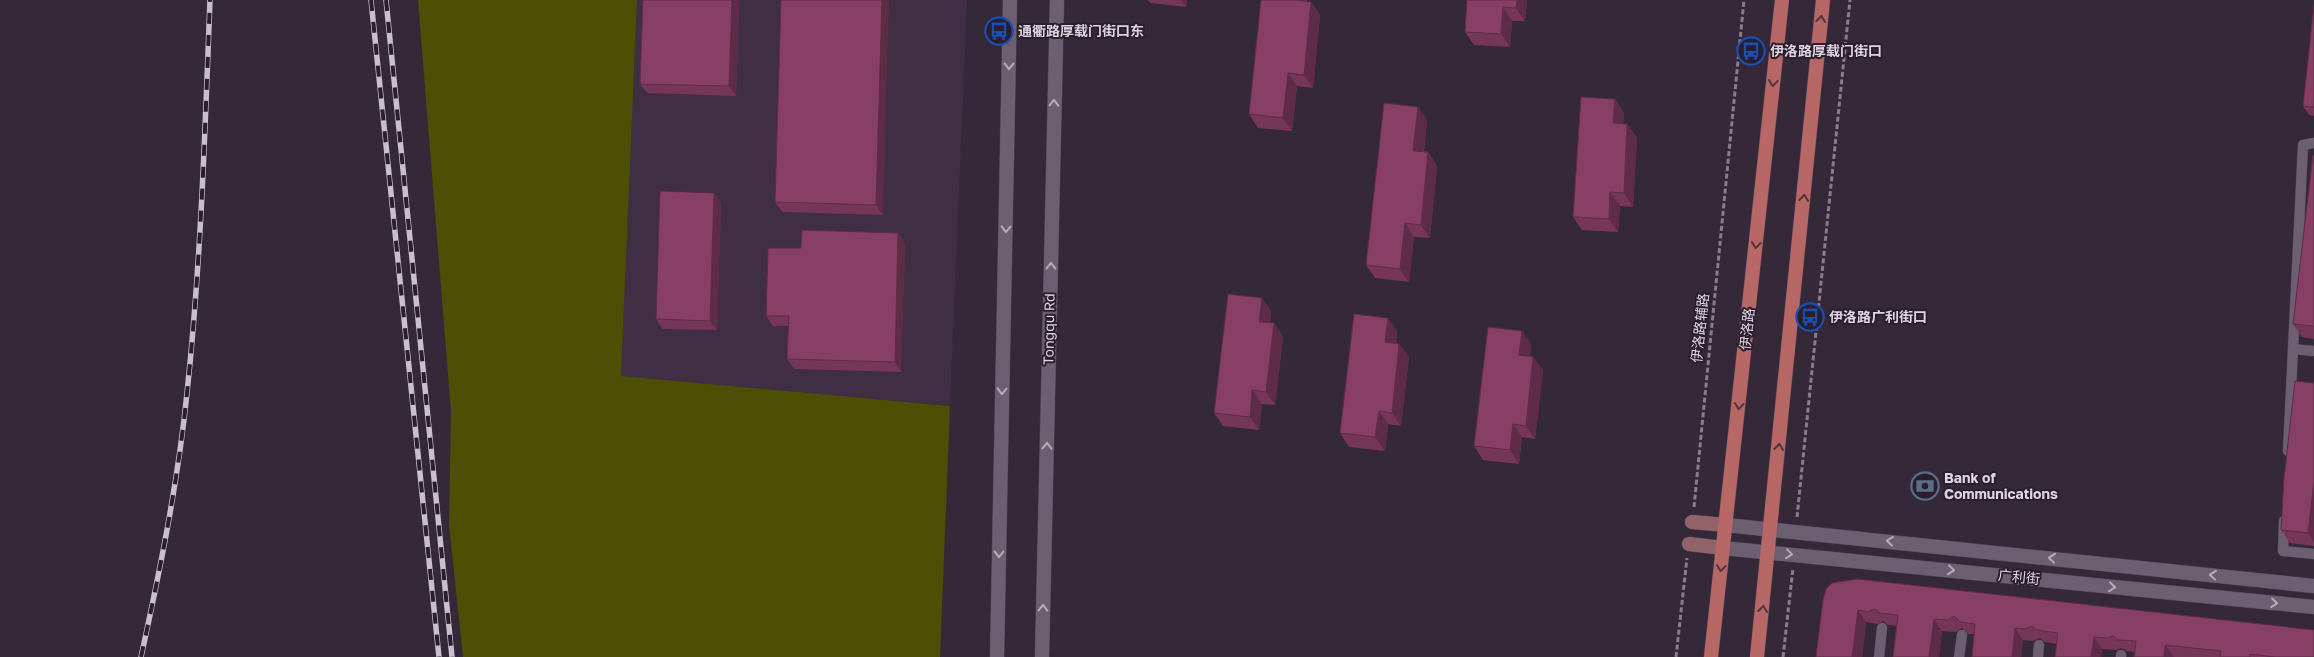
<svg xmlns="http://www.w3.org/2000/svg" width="2314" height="657" viewBox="0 0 2314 657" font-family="'Golos Text','Noto Sans SC',sans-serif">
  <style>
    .built { fill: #3f2e44 }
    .green { fill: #4d5004 }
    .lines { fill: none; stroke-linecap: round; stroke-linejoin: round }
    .service-casing { stroke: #4f4452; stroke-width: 11 }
    .tertiary-casing { stroke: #4f4452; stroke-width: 15 }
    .secondary-casing { stroke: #4f4452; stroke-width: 15 }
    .primary-casing { stroke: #4f4452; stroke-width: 15 }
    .path { stroke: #887d8b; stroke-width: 3; stroke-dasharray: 5 2.5; stroke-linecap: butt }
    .service { stroke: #6d5f72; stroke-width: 10 }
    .tertiary { stroke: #6d5f72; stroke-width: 14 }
    .secondary { stroke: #92636b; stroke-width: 14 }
    .primary { stroke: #b76765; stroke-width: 14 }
    .rail-casing { stroke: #c8c0ca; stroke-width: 5.5 }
    .rail { stroke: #2b1f2f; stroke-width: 4; stroke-dasharray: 11; stroke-linecap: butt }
    .wall { fill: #753657 }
    .shaded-wall { fill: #5f2c47 }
    .building { fill: #883f65; stroke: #5f2c47 }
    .oneway { stroke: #55353f }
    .oneway2 { stroke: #b6acb9 }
    .labels { text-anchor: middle; stroke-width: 4; stroke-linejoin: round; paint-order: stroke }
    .poi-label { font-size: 14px; font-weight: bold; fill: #ddd5df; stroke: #2b1f2f; text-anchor: start }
    .street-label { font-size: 14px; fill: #ddd5df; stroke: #2b1f2f }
  </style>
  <rect width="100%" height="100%" fill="#352939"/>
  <path class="built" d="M 637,0 L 967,0 L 950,406 L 621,376 Z"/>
  <path class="green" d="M 418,0 L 637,0 L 621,376 L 950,406 L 940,657 L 463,657 L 449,524 L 451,412 Z"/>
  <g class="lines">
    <g class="service-casing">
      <g id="service">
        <path d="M 2293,349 L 2314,351"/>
        <path d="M 2288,451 L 2303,145 L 2314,143"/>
        <path d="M 2284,521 L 2283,551 L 2314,554"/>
        <path d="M 1879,657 L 1882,628"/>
        <path d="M 1959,657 L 1962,635"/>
        <path d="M 2038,657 L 2039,645"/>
        <path d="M 2121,657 L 2121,655"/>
      </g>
    </g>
    <g class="tertiary-casing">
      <g id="tertiary">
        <path d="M 1726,525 L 2314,586"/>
        <path d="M 1723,548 L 2314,607"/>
        <path d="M 997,657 L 1010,0"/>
        <path d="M 1042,657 L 1057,0"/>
      </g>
    </g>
    <g class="secondary-casing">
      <g id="secondary">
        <path d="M 1692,522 L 1726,525"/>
        <path d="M 1689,544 L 1723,548"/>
      </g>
    </g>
    <g class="primary-casing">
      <g id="primary">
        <path d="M 1711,657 L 1782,0"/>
        <path d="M 1757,657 L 1823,0"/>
      </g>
    </g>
    <g class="path">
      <path d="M 1694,507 L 1744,0"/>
      <path d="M 1797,517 L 1850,0"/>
      <path d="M 1676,657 L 1687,558"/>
      <path d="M 1783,657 L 1793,568"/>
    </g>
    <use href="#service" class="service"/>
    <use href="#tertiary" class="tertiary"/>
    <use href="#secondary" class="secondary"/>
    <use href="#primary" class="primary"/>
    <g class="rail-casing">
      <g id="rail">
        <path d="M 371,0 L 439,657"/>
        <path d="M 386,0 L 452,657"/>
        <path d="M 141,657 C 160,570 178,482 187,393 C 201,262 205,131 210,0"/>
      </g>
    </g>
    <use href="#rail" class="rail"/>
  </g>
  <g class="wall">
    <path d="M 739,0 L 736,96 L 647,93 L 640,84 Z"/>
    <path d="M 781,0 L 883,215 L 782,212 L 775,202 Z"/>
    <path d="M 1148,0 L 1187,0 L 1186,7 L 1151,3 Z"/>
    <path d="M 1261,0 L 1307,0 L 1307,1 L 1311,2 L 1320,15 L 1313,88 L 1297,86 L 1292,131 L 1258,128 L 1249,114 Z"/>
    <path d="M 1467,0 L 1527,0 L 1525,21 L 1512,21 L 1510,47 L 1474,45 L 1465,32 Z"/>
    <path d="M 2314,5 L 2314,116 L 2309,115 L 2303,106 Z"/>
    <path d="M 1615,99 L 1624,113 L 1623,124 L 1627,124 L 1637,138 L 1633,207 L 1620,206 L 1618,232 L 1582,230 L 1573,217 Z"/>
    <path d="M 1427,120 L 1424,152 L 1428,152 L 1437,166 L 1430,238 L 1414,237 L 1409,282 L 1375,278 L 1366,265 Z"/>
    <path d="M 2314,156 L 2314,339 L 2302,337 L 2293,324 Z"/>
    <path d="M 714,193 L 721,203 L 717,330 L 663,329 L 656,319 Z"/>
    <path d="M 905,243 L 901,372 L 794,369 L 787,359 L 788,326 L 773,326 L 766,316 L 801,248 Z"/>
    <path d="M 1262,298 L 1271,311 L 1270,323 L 1274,323 L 1283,337 L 1275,405 L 1262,404 L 1259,430 L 1223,426 L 1214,413 Z"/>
    <path d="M 1397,331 L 1396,343 L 1399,344 L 1409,357 L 1401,426 L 1388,424 L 1385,451 L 1349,447 L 1340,433 Z"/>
    <path d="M 1531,344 L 1530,356 L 1533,357 L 1543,370 L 1535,439 L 1522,437 L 1519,464 L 1483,460 L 1474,446 Z"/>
    <path d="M 2314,383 L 2314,546 L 2290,543 L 2281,530 Z"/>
    <path d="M 1823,600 L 2314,657 L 2134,657 L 2135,652 L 2127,651 L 2121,648 L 2116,650 L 2102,649 L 2101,657 L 2055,657 L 2057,644 L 2045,642 L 2040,638 L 2033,641 L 2023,640 L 2021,657 L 1972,657 L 1974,634 L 1969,634 L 1962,628 L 1956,632 L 1942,631 L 1939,657 L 1893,657 L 1897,626 L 1888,625 L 1883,621 L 1877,624 L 1866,622 L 1862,657 L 1816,657 Z"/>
  </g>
  <g class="shaded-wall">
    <path d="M 732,0 L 739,0 L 736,96 L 729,86 Z"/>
    <path d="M 882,0 L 889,0 L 883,215 L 876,205 Z"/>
    <path d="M 1181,0 L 1187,0 L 1186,7 Z"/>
    <path d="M 1517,0 L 1527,0 L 1525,21 L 1516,8 Z"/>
    <path d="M 1311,2 L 1320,15 L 1313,88 L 1304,75 Z"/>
    <path d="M 1503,7 L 1512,21 L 1510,47 L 1501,34 Z"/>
    <path d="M 1288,73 L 1297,86 L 1292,131 L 1283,118 Z"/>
    <path d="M 1615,99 L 1624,113 L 1622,137 L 1613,123 Z"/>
    <path d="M 1418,107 L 1427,120 L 1422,164 L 1413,151 Z"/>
    <path d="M 1627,124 L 1637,138 L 1633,207 L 1624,193 Z"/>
    <path d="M 1428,152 L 1437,166 L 1430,238 L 1421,225 Z"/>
    <path d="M 1610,192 L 1620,206 L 1618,232 L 1609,219 Z"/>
    <path d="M 714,193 L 721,203 L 717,330 L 710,321 Z"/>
    <path d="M 1405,223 L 1414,237 L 1409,282 L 1400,269 Z"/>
    <path d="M 898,233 L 905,243 L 901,372 L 895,362 Z"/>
    <path d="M 1262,298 L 1271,311 L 1268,335 L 1259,322 Z"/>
    <path d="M 1388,318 L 1397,331 L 1394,356 L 1385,342 Z"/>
    <path d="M 1274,323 L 1283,337 L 1275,405 L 1266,392 Z"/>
    <path d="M 1522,331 L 1531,344 L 1528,369 L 1519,355 Z"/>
    <path d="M 1399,344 L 1409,357 L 1401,426 L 1392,413 Z"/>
    <path d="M 1533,357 L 1543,370 L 1535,439 L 1526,426 Z"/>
    <path d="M 1252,390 L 1262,404 L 1259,430 L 1250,417 Z"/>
    <path d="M 1379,411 L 1388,424 L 1385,451 L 1375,437 Z"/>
    <path d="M 1513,424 L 1522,437 L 1519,464 L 1510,450 Z"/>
    <path d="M 2314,482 L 2314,542 L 2308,533 Z"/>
    <path d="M 1858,610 L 1866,622 L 1862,657 L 1852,657 Z"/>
    <path d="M 1934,619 L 1942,631 L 1939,657 L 1929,657 Z"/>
    <path d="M 2015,628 L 2023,640 L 2021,657 L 2012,657 Z"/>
    <path d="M 2094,637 L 2102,649 L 2101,657 L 2091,657 Z"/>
    <path d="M 2165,645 L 2174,657 L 2164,657 Z"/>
  </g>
  <g class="building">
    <path d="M 643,0 L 732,0 L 729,86 L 640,84 Z"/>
    <path d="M 781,0 L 882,0 L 876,205 L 775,202 Z"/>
    <path d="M 1261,0 L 1296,0 L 1311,2 L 1304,75 L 1288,73 L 1283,118 L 1249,114 Z"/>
    <path d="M 1467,0 L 1517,0 L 1516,8 L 1503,7 L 1501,34 L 1465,32 Z"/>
    <path d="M 2314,5 L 2314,107 L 2303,106 Z"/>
    <path d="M 1581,97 L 1615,99 L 1613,123 L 1627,124 L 1624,193 L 1610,192 L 1609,219 L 1573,217 Z"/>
    <path d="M 1384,103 L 1418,107 L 1413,151 L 1428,152 L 1421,225 L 1405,223 L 1400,269 L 1366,265 Z"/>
    <path d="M 2313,155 L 2314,156 L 2314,326 L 2293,324 Z"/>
    <path d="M 660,191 L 714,193 L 710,321 L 656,319 Z"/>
    <path d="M 802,230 L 898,233 L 895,362 L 787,359 L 789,316 L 766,316 L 768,248 L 801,248 Z"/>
    <path d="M 1228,294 L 1262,298 L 1259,322 L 1274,323 L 1266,392 L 1252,390 L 1250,417 L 1214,413 Z"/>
    <path d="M 1354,314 L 1388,318 L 1385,342 L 1399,344 L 1392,413 L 1379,411 L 1375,437 L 1340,433 Z"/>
    <path d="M 1488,327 L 1522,331 L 1519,355 L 1533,357 L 1526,426 L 1513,424 L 1510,450 L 1474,446 Z"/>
    <path d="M 2295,381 L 2314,383 L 2314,482 L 2308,533 L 2281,530 L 2284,478 Z"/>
    <path d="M 1857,579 L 2314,630 L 2314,657 L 2275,657 L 2250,654 L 2250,657 L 2220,657 L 2221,651 L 2165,645 L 2164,657 L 2134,657 L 2136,641 L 2118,640 L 2113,636 L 2108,638 L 2094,637 L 2091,657 L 2055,657 L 2058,633 L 2037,630 L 2032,626 L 2025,629 L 2015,628 L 2012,657 L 1972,657 L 1975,624 L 1960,622 L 1954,616 L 1947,620 L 1934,619 L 1929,657 L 1893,657 L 1898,615 L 1880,613 L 1875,609 L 1868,612 L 1858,610 L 1852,657 L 1816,657 L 1823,600 L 1826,589 L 1832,583 Z"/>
  </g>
  <defs><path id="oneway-chevron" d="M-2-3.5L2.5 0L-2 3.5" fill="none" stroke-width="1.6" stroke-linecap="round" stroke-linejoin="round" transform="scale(1.25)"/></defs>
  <g class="oneway">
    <use href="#oneway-chevron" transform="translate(1821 19) rotate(-84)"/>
    <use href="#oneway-chevron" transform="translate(1773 83) rotate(96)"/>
    <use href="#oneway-chevron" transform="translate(1804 198) rotate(-84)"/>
    <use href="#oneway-chevron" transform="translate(1756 245) rotate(96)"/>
    <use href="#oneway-chevron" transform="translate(1739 406) rotate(96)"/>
    <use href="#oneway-chevron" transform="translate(1779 447) rotate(-84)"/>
    <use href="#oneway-chevron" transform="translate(1721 568) rotate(96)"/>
    <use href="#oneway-chevron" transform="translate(1763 609) rotate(-83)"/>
  </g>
  <g class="oneway2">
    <use href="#oneway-chevron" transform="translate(1009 66) rotate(91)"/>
    <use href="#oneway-chevron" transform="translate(1054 103) rotate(-89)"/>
    <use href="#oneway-chevron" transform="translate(1006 229) rotate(91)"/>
    <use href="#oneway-chevron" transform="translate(1051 266) rotate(-89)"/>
    <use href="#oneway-chevron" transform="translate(1002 391) rotate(91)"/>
    <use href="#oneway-chevron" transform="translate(1047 446) rotate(-89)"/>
    <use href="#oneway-chevron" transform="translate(1890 541) rotate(-174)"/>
    <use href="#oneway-chevron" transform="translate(999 554) rotate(91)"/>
    <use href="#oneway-chevron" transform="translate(1789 554) rotate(7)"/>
    <use href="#oneway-chevron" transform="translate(2052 558) rotate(-174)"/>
    <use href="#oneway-chevron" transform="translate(1951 570) rotate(6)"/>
    <use href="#oneway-chevron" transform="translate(2213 575) rotate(-174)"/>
    <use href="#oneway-chevron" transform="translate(2112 587) rotate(6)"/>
    <use href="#oneway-chevron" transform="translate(2274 603) rotate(6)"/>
    <use href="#oneway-chevron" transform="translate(1043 608) rotate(-89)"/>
  </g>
  <defs>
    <g id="bus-ring" transform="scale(1.4375)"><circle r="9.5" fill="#2b1f2f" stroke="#1a4fb4" stroke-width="1.5"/><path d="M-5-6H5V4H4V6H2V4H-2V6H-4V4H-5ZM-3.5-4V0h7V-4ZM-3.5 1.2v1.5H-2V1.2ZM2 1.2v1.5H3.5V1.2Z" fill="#1a4fb4"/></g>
    <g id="bank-ring" transform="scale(1.4375)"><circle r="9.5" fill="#2b1f2f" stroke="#5c6f8a" stroke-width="1.5"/><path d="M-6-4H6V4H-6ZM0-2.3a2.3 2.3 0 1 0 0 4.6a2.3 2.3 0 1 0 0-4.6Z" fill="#5c6f8a"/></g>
  </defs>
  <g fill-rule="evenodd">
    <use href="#bus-ring" x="999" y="31"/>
    <use href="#bus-ring" x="1751" y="51"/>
    <use href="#bus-ring" x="1810" y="317"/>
    <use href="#bank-ring" x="1925" y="486"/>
  </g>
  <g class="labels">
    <g class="poi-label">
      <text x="1018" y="36">通衢路厚载门街口东</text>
      <text x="1770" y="56">伊洛路厚载门街口</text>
      <text x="1829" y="322">伊洛路广利街口</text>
      <text x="1944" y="483">Bank of<tspan x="1944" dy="16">Communications</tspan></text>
    </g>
    <g class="street-label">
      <text transform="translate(1700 328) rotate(-84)" y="5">伊洛路辅路</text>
      <text transform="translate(1049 329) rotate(-89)" y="5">Tongqu Rd</text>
      <text transform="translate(1747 329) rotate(-84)" y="5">伊洛路</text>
      <text transform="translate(2019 577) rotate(6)" y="5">广利街</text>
    </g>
  </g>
</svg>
